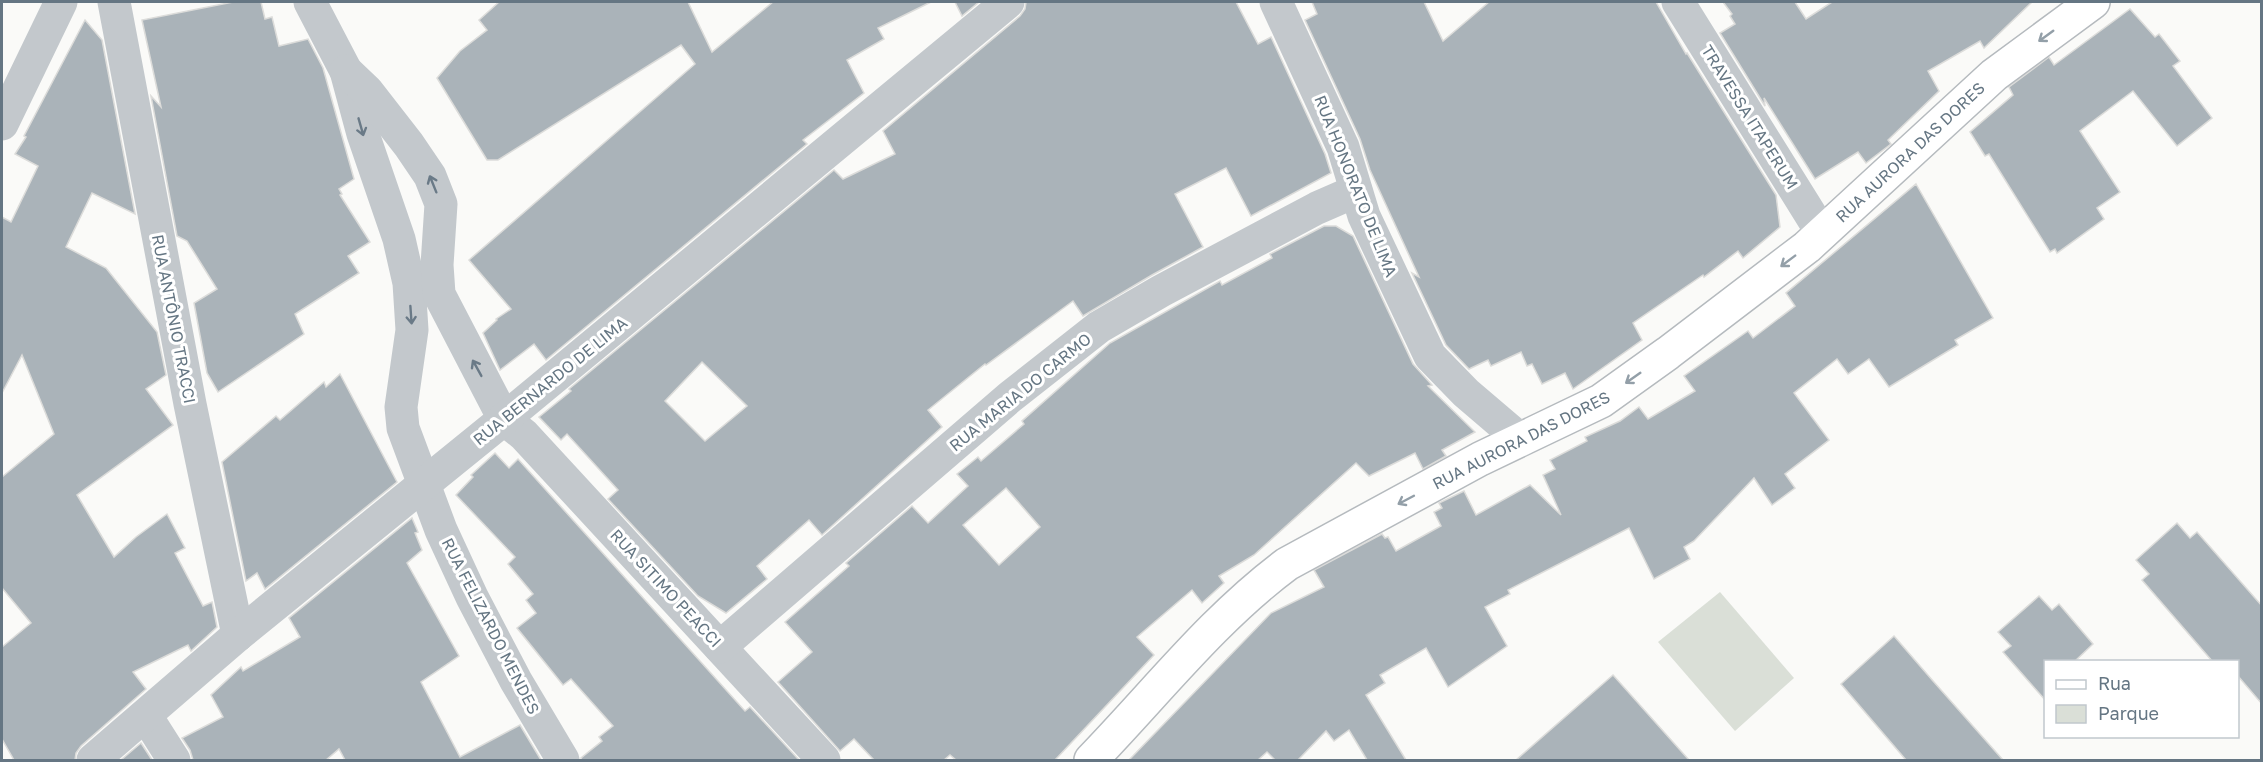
<svg xmlns="http://www.w3.org/2000/svg" width="2263" height="762" viewBox="0 0 2263 762" font-family="'Golos Text',sans-serif">
  <style>
    .green { fill: #dadfd7 }
    .building { fill: #aab3b9; stroke: #dcdcda; stroke-width: 1.5; fill-rule: evenodd }
    .lines { fill: none; stroke-linecap: round; stroke-linejoin: round }
    .major-casing { stroke: #b5babe; stroke-width: 36 }
    .minor { stroke: #c3c8cc; stroke-width: 33 }
    .major { stroke: #fff; stroke-width: 33 }
    .oneway { stroke: #939fa8 }
    .oneway2 { stroke: #6a7a87 }
    .labels { text-anchor: middle; stroke-width: 6; stroke-linejoin: round; paint-order: stroke }
    .street-label { font-size: 16px; fill: #657683; stroke: #fff }
  </style>
  <rect width="100%" height="100%" fill="#fafaf8"/>
  <path class="green" d="M 1720,592 L 1794,678 L 1735,731 L 1658,642 Z"/>
  <g class="building">
    <path d="M 233,2 L 261,2 L 265,19 L 272,17 L 279,46 L 308,39 L 323,68 L 354,179 L 339,189 L 342,194 L 340,195 L 370,242 L 348,256 L 359,273 L 295,314 L 304,334 L 218,392 L 207,373 L 194,303 L 217,289 L 187,241 L 177,236 L 151,96 L 161,107 L 142,20 Z"/>
    <path d="M 499,2 L 688,2 L 712,52 L 773,2 L 931,2 L 878,28 L 884,39 L 847,60 L 864,93 L 803,140 L 807,144 L 546,360 L 534,344 L 500,370 L 483,333 L 497,320 L 496,319 L 511,309 L 469,260 L 695,64 L 681,45 L 498,160 L 487,160 L 437,78 L 460,51 L 487,30 L 479,20 Z"/>
    <path d="M 955,2 L 979,2 L 962,16 Z"/>
    <path d="M 1026,2 L 1236,2 L 1258,44 L 1271,37 L 1325,154 L 1331,173 L 1251,216 L 1226,168 L 1175,194 L 1203,247 L 1152,275 L 1083,316 L 1073,301 L 986,365 L 985,364 L 928,410 L 942,427 L 822,535 L 809,520 L 757,566 L 767,579 L 726,613 L 698,596 L 608,499 L 618,490 L 567,434 L 561,440 L 539,417 L 571,391 L 569,389 L 834,170 L 843,179 L 895,154 L 883,131 L 1020,16 L 1025,9 ZM 702,362 L 747,406 L 705,441 L 665,401 Z"/>
    <path d="M 1312,2 L 1424,2 L 1443,41 L 1489,2 L 1656,2 L 1686,54 L 1687,53 L 1776,195 L 1780,227 L 1743,258 L 1738,251 L 1704,277 L 1703,275 L 1633,323 L 1642,340 L 1573,389 L 1565,373 L 1542,384 L 1532,364 L 1527,366 L 1521,352 L 1491,366 L 1488,360 L 1469,369 L 1446,345 L 1412,273 L 1419,277 L 1370,170 L 1360,139 L 1305,20 L 1317,14 Z"/>
    <path d="M 1723,2 L 1795,2 L 1806,19 L 1832,2 L 2032,2 L 1984,48 L 1980,41 L 1928,71 L 1939,91 L 1888,140 L 1891,144 L 1866,163 L 1858,152 L 1815,179 L 1764,98 L 1765,106 L 1720,33 L 1735,24 L 1730,16 L 1732,14 Z"/>
    <path d="M 2130,9 L 2155,37 L 2159,34 L 2180,61 L 2173,66 L 2212,118 L 2177,146 L 2133,91 L 2080,131 L 2120,192 L 2097,208 L 2104,219 L 2057,253 L 2055,249 L 2050,252 L 1989,154 L 1985,156 L 1970,132 L 2013,95 L 2009,87 L 2049,57 L 2054,65 Z"/>
    <path d="M 85,20 L 102,40 L 135,214 L 92,193 L 66,247 L 106,268 L 157,332 L 166,375 L 146,389 L 173,425 L 77,495 L 114,557 L 136,537 L 167,514 L 185,548 L 175,553 L 203,606 L 212,602 L 217,627 L 191,651 L 188,645 L 133,672 L 146,689 L 81,746 L 76,753 L 75,760 L 14,760 L 2,739 L 2,647 L 31,623 L 2,588 L 2,477 L 54,434 L 22,355 L 2,393 L 2,217 L 11,222 L 38,166 L 15,154 L 26,137 L 24,136 Z"/>
    <path d="M 1916,184 L 1993,318 L 1955,340 L 1958,345 L 1889,387 L 1869,359 L 1848,374 L 1837,359 L 1794,393 L 1829,440 L 1785,474 L 1795,488 L 1772,505 L 1754,478 L 1694,541 L 1684,547 L 1690,559 L 1654,579 L 1629,528 L 1508,590 L 1510,594 L 1485,607 L 1507,646 L 1448,687 L 1426,648 L 1380,675 L 1385,683 L 1366,695 L 1406,760 L 1367,760 L 1349,730 L 1334,741 L 1326,731 L 1298,760 L 1275,760 L 1267,752 L 1258,760 L 1129,760 L 1271,613 L 1324,587 L 1314,570 L 1382,534 L 1385,538 L 1388,537 L 1396,551 L 1441,526 L 1434,512 L 1442,508 L 1439,503 L 1464,491 L 1476,515 L 1530,485 L 1561,515 L 1543,475 L 1555,469 L 1550,460 L 1587,441 L 1585,437 L 1620,421 L 1639,407 L 1648,419 L 1695,391 L 1684,376 L 1748,331 L 1753,338 L 1795,306 L 1786,293 Z"/>
    <path d="M 1324,226 L 1336,226 L 1353,236 L 1413,364 L 1432,385 L 1428,386 L 1475,432 L 1442,450 L 1446,456 L 1423,469 L 1415,453 L 1369,476 L 1356,463 L 1254,555 L 1219,576 L 1224,583 L 1202,603 L 1192,590 L 1137,637 L 1154,655 L 1055,760 L 956,760 L 950,755 L 944,760 L 874,760 L 854,739 L 840,751 L 778,682 L 812,652 L 785,622 L 849,566 L 846,563 L 912,506 L 928,523 L 968,486 L 957,474 L 978,457 L 981,461 L 1024,424 L 1022,421 L 1110,343 L 1220,281 L 1222,285 L 1272,258 L 1270,254 ZM 1006,488 L 1040,527 L 999,565 L 963,525 Z"/>
    <path d="M 340,374 L 397,482 L 265,589 L 257,573 L 246,581 L 222,462 L 276,416 L 280,420 L 324,382 L 326,387 Z"/>
    <path d="M 495,453 L 509,468 L 518,459 L 745,711 L 750,707 L 799,760 L 582,760 L 581,758 L 602,741 L 599,737 L 613,726 L 571,679 L 563,685 L 517,628 L 536,613 L 526,600 L 533,594 L 508,564 L 515,557 L 456,495 L 473,477 L 471,475 Z"/>
    <path d="M 412,518 L 418,532 L 415,533 L 422,550 L 407,563 L 459,656 L 421,682 L 460,757 L 520,725 L 541,760 L 345,760 L 339,749 L 326,760 L 193,760 L 190,750 L 182,738 L 223,717 L 211,695 L 241,667 L 243,671 L 300,637 L 289,618 Z"/>
    <path d="M 2177,523 L 2190,538 L 2197,532 L 2262,606 L 2262,704 L 2238,676 L 2238,662 L 2213,662 L 2142,580 L 2149,574 L 2136,560 Z"/>
    <path d="M 2039,596 L 2052,610 L 2059,604 L 2093,644 L 2074,662 L 2046,662 L 2046,701 L 2003,652 L 2011,646 L 1998,632 Z"/>
    <path d="M 1894,636 L 1933,681 L 2003,760 L 1906,760 L 1841,684 Z"/>
    <path d="M 1613,675 L 1689,760 L 1516,760 Z"/>
    <path d="M 141,743 L 152,760 L 121,760 Z"/>
  </g>
  <g class="lines">
    <g class="major-casing">
      <path id="major" d="M 1091,760 C 1155,694 1213,619 1287,564 L 1480,459 L 1601,401 L 1668,353 L 1807,247 L 1994,75 L 2093,2"/>
    </g>
    <g class="minor">
      <path d="M 114,2 L 190,404 L 238,635"/>
      <path d="M 310,2 L 346,71 L 363,134 L 399,239 L 409,283 L 412,330 L 401,407 L 403,428 L 441,530 L 472,597 L 516,681 L 563,760"/>
      <path d="M 1276,2 L 1343,147 L 1364,216 L 1430,356 L 1466,393 L 1521,440"/>
      <path d="M 1678,2 L 1822,233"/>
      <path d="M 346,71 L 367,91 L 409,145 L 430,176 L 441,204 L 437,265 L 439,294 L 504,419 L 524,435 L 824,760"/>
      <path d="M 2,124 L 61,2"/>
      <path d="M 720,647 L 1010,397 L 1099,327 L 1161,291 L 1317,208 L 1356,191"/>
      <path d="M 146,716 L 174,760"/>
      <path d="M 93,760 L 238,635 L 504,419 L 1008,2"/>
    </g>
    <use href="#major" class="major"/>
  </g>
  <defs><path id="oneway-shaft" d="M-6 0H5M1.5-3L5.5 0L1.5 3" fill="none" stroke-width="1.6" stroke-linecap="round" stroke-linejoin="round" transform="scale(1.5)"/></defs>
  <g class="oneway">
    <use href="#oneway-shaft" transform="translate(2046 36) rotate(144)"/>
    <use href="#oneway-shaft" transform="translate(1788 261) rotate(143)"/>
    <use href="#oneway-shaft" transform="translate(1633 378) rotate(145)"/>
    <use href="#oneway-shaft" transform="translate(1406 500) rotate(152)"/>
  </g>
  <g class="oneway2">
    <use href="#oneway-shaft" transform="translate(361 127) rotate(74)"/>
    <use href="#oneway-shaft" transform="translate(433 184) rotate(-112)"/>
    <use href="#oneway-shaft" transform="translate(411 315) rotate(86)"/>
    <use href="#oneway-shaft" transform="translate(477 368) rotate(-119)"/>
  </g>
  <g class="labels">
    <g class="street-label">
      <text transform="translate(1750 117) rotate(58)" y="6">TRAVESSA ITAPERUM</text>
      <text transform="translate(1910 152) rotate(-43)" y="6">RUA AURORA DAS DORES</text>
      <text transform="translate(1356 186) rotate(68)" y="6">RUA HONORATO DE LIMA</text>
      <text transform="translate(174 319) rotate(79)" y="6">RUA ANTÔNIO TRACCI</text>
      <text transform="translate(550 381) rotate(-39)" y="6">RUA BERNARDO DE LIMA</text>
      <text transform="translate(1020 392) rotate(-39)" y="6">RUA MARIA DO CARMO</text>
      <text transform="translate(1521 440) rotate(-27)" y="6">RUA AURORA DAS DORES</text>
      <text transform="translate(666 588) rotate(47)" y="6">RUA SITIMO PEACCI</text>
      <text transform="translate(491 626) rotate(63)" y="6">RUA FELIZARDO MENDES</text>
    </g>
  </g>
  <rect width="2263" height="762" fill="none" stroke="#657683" stroke-width="6"/>
  <rect x="2044" y="660" width="195" height="78" fill="#ffffff" stroke="#c1c8cd" stroke-width="1.5"/>
  <rect x="2056" y="680" width="30" height="9" fill="#ffffff" stroke="#c1c8cd" stroke-width="1.5"/>
  <text x="2098" y="690" font-size="18" fill="#657683">Rua</text>
  <rect x="2056" y="705" width="30" height="18" fill="#dadfd7" stroke="#c1c8cd" stroke-width="1.5"/>
  <text x="2098" y="720" font-size="18" fill="#657683">Parque</text>
</svg>
